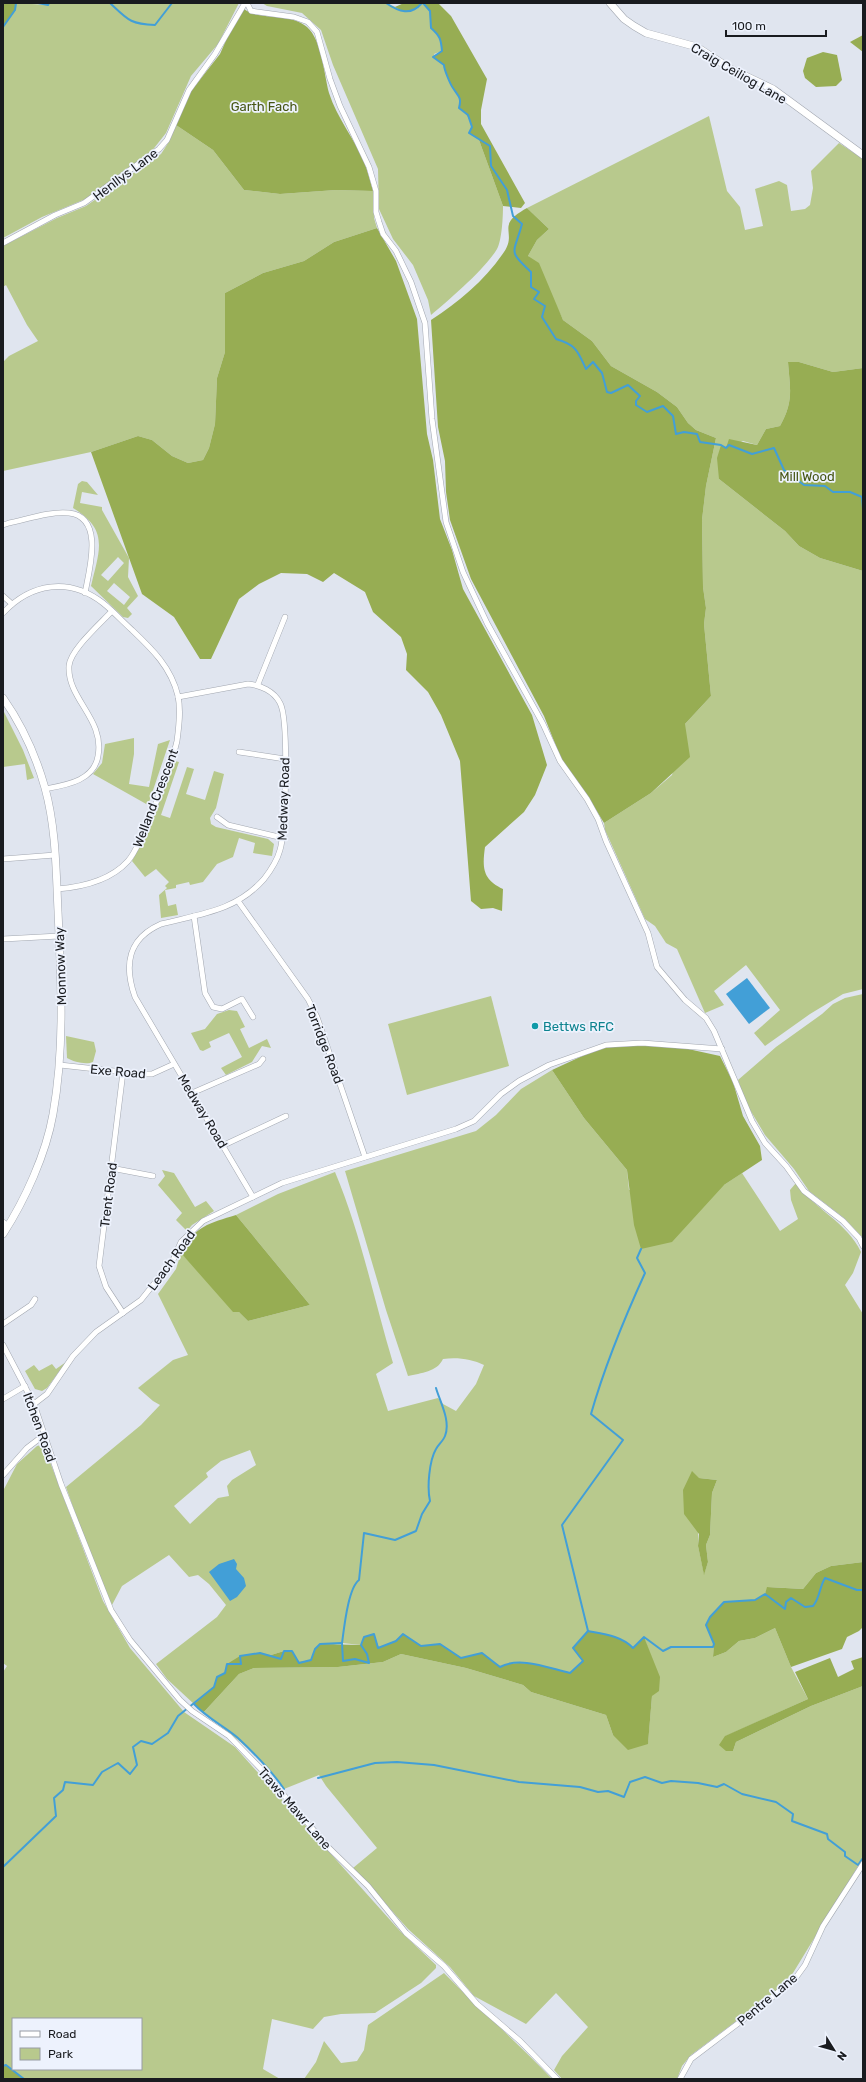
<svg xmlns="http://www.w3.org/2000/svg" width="866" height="2082" viewBox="0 0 866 2082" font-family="Rubik,sans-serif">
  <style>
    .green { fill: #b8c98d; fill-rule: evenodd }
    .forest { fill: #97ad53 }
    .water { fill: #429fd7 }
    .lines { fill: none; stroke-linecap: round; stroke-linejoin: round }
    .stream { stroke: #429fd7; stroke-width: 2 }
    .street-casing { stroke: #a2a7b0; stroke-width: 6 }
    .secondary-casing { stroke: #a2a7b0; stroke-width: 8 }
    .street { stroke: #fff; stroke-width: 5 }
    .secondary { stroke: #fff; stroke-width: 7 }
    .culture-dot { fill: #0f9aa8; stroke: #edf2fd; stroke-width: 1.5 }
    .labels { text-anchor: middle; stroke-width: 3.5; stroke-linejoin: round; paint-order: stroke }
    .street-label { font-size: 13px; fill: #191b1f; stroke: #edf2fd }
    .park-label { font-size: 13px; fill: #465513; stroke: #edf2fd }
    .culture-label { font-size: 13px; fill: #0d838f; stroke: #edf2fd; text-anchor: start }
  </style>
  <rect width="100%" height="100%" fill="#e0e5ef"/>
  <g class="green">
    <path d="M 16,3 L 48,5 L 49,3 L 239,3 L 218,44 L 191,76 L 166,133 L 151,152 L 88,198 L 42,217 L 3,238 L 3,27 L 15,10 Z"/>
    <path d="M 262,3 L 386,3 L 408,12 L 417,9 L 423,3 L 430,11 L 433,30 L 439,34 L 442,51 L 434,54 L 437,59 L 444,65 C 444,69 450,84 453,88 C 458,96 462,97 459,108 L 468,115 L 472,127 L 469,133 L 479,140 L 503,206 C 503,216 502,240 497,249 C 485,269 449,300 431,315 L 428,300 L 413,265 L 393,239 L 379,209 L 378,169 L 333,65 L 321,30 L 302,13 L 267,6 Z"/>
    <path d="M 709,116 L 727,191 L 740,207 L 745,230 L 763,226 L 755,189 L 779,181 L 787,185 L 791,211 L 805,209 L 810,205 L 813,188 L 811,171 L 839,143 L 863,159 L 863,368 L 833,372 L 799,362 L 788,362 C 790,389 794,401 780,426 L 766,429 L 757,445 L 743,441 L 726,448 L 722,445 L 719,479 L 785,531 L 799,546 L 820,558 L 863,571 L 863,989 L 843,994 L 810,1014 L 765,1046 L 754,1033 L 780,1010 L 746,965 L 714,991 L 724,1005 L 705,1013 L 677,949 L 666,943 L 655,926 L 645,919 L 605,830 L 604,823 L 651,793 L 672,775 L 685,724 L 711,696 L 704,624 L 706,608 L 703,587 L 702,520 L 706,486 L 716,438 L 696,430 L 688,423 L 677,407 L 657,392 L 611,366 L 592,341 L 563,320 L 552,297 L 528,256 L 537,240 L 549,229 L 527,208 Z"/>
    <path d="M 176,125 L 213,150 L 244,190 L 280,194 L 336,190 L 373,191 L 374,218 L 377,228 L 334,242 L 304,261 L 263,273 L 225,293 L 225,352 L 217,378 L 215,424 L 209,448 L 203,460 L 188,463 L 172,456 L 152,440 L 138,436 L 91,452 L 3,471 L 3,362 L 9,356 L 38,341 L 27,325 L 6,285 L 3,287 L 3,246 L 57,218 L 86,206 L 161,154 L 170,140 Z"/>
    <path d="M 82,481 L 87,482 L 98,495 L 82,492 L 80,503 L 102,507 L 102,510 L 129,558 L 128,577 L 138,596 L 127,608 L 132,614 L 128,618 L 123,617 L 91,586 C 99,551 110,530 73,508 L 78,484 ZM 118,557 L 124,563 L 108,581 L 101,575 ZM 114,583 L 130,597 L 124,605 L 107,591 Z"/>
    <path d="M 3,710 L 23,750 L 34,778 L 27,780 L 25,764 L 3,767 Z"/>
    <path d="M 134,738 L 134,754 L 129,784 L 149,787 L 158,744 L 170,740 L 148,805 L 93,774 L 102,763 L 105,744 Z"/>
    <path d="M 175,761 L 179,762 L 161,815 L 170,818 L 187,767 L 194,769 L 186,794 L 205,800 L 214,771 L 224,774 L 216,808 L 210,818 L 211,824 L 216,827 L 268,839 L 274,844 L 272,856 L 253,853 L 255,843 L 239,838 L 233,857 L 217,864 L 203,882 L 190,885 L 189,882 L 176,885 L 176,888 L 165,890 L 168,906 L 176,904 L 178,915 L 161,918 L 159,895 L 167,888 L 165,886 L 169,882 L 156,869 L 145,877 L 132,861 L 150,827 Z"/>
    <path d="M 863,994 L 863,1238 L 844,1218 L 809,1191 L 794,1169 L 765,1135 L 746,1103 L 738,1080 L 776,1047 L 822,1014 L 833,1004 L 845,998 Z"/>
    <path d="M 491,996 L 509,1066 L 407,1095 L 388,1024 Z"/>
    <path d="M 229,1010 L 237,1011 L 245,1027 L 240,1029 L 249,1048 L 267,1039 L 271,1048 L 262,1046 L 252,1062 L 226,1075 L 221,1068 L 242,1057 L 229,1033 L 209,1042 L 211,1047 L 203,1051 L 200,1050 L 191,1033 L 205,1029 L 217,1014 Z"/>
    <path d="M 66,1036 L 94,1042 L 96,1051 L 93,1062 C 86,1065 74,1062 67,1058 Z"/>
    <path d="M 552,1070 L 584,1118 L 627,1170 L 629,1190 L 724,1185 L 742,1173 L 780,1231 L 798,1219 L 791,1200 L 790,1190 L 796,1183 C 814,1209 847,1222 861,1252 L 853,1273 L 845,1285 L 863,1314 L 863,1562 L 831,1566 L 816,1573 L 803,1589 L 768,1587 L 765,1594 L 755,1600 L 724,1602 L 706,1625 L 714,1644 L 713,1657 L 726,1652 L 739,1641 L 755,1638 L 775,1628 L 791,1667 L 808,1699 L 726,1736 L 733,1751 L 736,1742 L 811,1706 L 863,1686 L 863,1858 L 793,1973 L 779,1989 L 691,2055 L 682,2066 L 677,2079 L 562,2079 L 554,2070 L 562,2056 L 588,2027 L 556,1993 L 526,2024 L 474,1996 L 450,1967 L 408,1929 L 369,1885 L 353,1868 L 377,1848 L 326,1786 L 319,1775 L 284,1789 C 261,1756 234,1736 203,1713 L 239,1674 L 254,1668 L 338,1667 L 383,1662 L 401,1654 L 466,1668 L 523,1685 L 531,1692 L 606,1715 L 613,1735 L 648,1743 L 652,1696 L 659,1677 L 644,1638 L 633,1648 C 622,1636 604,1634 588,1632 L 583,1661 L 570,1673 C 548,1668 520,1656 500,1667 L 482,1653 L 461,1658 L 440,1644 L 421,1646 L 403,1634 L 396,1641 L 378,1648 L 374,1634 L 361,1645 L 342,1643 L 315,1649 L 311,1660 L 299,1663 L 284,1651 L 271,1655 L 260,1653 L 217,1678 L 214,1687 L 194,1704 L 167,1679 L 156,1664 L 217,1617 L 226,1605 L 209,1584 L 198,1575 L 189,1577 L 169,1555 L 122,1586 L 112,1605 L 85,1541 L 66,1487 L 141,1425 L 160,1405 L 153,1401 L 138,1388 L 173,1360 L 188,1355 L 158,1294 L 176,1269 L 181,1253 L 248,1321 L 310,1305 L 236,1215 L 278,1194 L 335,1172 C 361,1234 374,1300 393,1363 L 376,1374 L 388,1411 L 438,1398 L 443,1404 L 456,1411 L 476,1384 L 484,1365 C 472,1359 457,1357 443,1359 C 437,1372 421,1373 408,1376 L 386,1310 L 345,1171 L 476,1131 L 496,1115 L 521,1089 ZM 250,1450 L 256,1465 L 232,1480 L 227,1486 L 229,1496 L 218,1498 L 190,1524 L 174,1506 L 208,1477 L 206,1473 L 221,1461 ZM 699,1478 L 717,1480 L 712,1493 L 710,1535 L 706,1545 L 708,1562 L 704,1574 L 698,1546 Z"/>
    <path d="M 162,1170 L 174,1173 L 195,1207 L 206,1201 L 214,1211 L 192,1225 L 187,1231 L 176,1220 L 182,1213 L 158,1185 L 165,1176 Z"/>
    <path d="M 66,1362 L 47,1388 L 42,1391 L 35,1389 L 25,1371 L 34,1365 L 39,1371 L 52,1364 L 56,1369 Z"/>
    <path d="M 41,1445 L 45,1449 L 103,1601 L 130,1648 L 184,1712 L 235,1747 L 400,1931 L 436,1965 L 436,1968 L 421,1983 L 375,2013 L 341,2014 L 324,2017 L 313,2029 L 272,2019 L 263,2069 L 280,2079 L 24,2079 L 7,2065 L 3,2066 L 3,1672 L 7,1666 L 3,1663 L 3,1491 L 17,1464 L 37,1446 ZM 13,2019 L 141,2019 L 141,2069 L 13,2069 Z"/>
    <path d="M 444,1973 C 479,2009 517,2042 552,2079 L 304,2079 L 316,2062 L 324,2041 L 341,2063 L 357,2061 L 364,2050 L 368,2025 Z"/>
  </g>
  <g class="forest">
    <path d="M 3,3 L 16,3 L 15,10 L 3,27 Z"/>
    <path d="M 404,3 L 422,3 C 413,13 406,14 395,7 Z"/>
    <path d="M 423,3 L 438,3 L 451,16 L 487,79 L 481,110 L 481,124 L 525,203 L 521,208 L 503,206 L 479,140 L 469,133 L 472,127 C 470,118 466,113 459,108 C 462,97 458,96 453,88 C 450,84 444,69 444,65 L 433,57 L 442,51 C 441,39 440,36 431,28 L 430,11 Z"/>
    <path d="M 244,9 C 258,21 290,12 307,27 C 322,40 324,75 329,93 C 337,118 354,138 364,162 C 368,171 370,181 373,191 L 336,190 L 280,194 L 244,190 L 213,150 L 176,125 L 188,95 L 220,54 L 232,27 Z"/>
    <path d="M 863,35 L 863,52 L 850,42 Z"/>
    <path d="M 823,52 L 837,55 L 842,80 L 836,86 L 816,87 L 805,78 L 803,71 L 807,58 Z"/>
    <path d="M 527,208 L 549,229 L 537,240 L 528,256 L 539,263 L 563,320 L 592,341 L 611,366 L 657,392 L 677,407 L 688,423 L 696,430 L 716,438 L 706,486 L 702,520 L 703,587 L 706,608 L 704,624 L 711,696 L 685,724 L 690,757 L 651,793 L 604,823 L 587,795 L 562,761 L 544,716 L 471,579 L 450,520 L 446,492 L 445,461 L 438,427 L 431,320 C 459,302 485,280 504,252 C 518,231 494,226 527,208 Z"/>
    <path d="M 377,228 L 396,261 L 417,319 L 427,434 L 433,460 L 440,519 L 452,550 L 463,589 L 532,715 L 547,765 L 535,795 L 524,812 L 485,847 C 482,869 483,879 503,889 L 502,911 L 493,908 L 481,909 L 471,901 L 460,761 L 441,715 L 428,692 L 406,670 L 407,654 L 401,637 L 373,612 L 365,592 L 334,573 L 323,582 L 307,574 L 281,573 L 259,584 L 239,599 L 211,659 L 200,659 L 174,617 L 142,594 L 91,452 L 138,436 L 152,440 L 172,456 L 188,463 L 203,460 L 209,448 L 215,424 L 217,378 L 225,352 L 225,293 L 263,273 L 304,261 L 334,242 Z"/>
    <path d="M 788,362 L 799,362 L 833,372 L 863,368 L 863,571 L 820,558 L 799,546 L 785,531 L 719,479 L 717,458 L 721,445 L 726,448 L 729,439 L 757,445 L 766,429 L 780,426 C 794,401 790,389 788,362 Z"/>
    <path d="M 642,1043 L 679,1047 L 720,1056 L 733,1082 L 743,1116 L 760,1146 L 762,1160 L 724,1185 L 672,1242 L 641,1249 L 634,1225 L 627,1170 L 584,1118 L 552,1070 L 606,1045 Z"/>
    <path d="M 236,1215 L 310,1305 L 248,1321 L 239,1312 L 233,1312 L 181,1253 C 194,1226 210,1223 236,1215 Z"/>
    <path d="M 692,1471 L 699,1478 L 717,1480 L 712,1493 L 710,1535 L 706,1545 L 708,1562 L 704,1575 L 698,1546 L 699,1534 L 684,1514 L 683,1490 Z"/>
    <path d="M 863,1562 L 863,1627 L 859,1631 L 847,1637 L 842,1649 L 791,1667 L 775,1628 L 755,1638 L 739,1641 L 726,1652 L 713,1657 L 714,1643 L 706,1625 L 710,1617 L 724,1602 L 755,1600 L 765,1594 L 767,1587 L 803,1589 L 816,1573 L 831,1566 Z"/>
    <path d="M 588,1631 C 604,1634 622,1636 633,1648 L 644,1637 L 660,1677 L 659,1691 L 652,1696 L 648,1744 L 628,1750 L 613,1735 L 606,1715 L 531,1692 L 523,1685 L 466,1668 L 401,1654 L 383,1662 L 338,1667 L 254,1668 L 239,1674 L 203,1713 L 194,1704 L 214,1687 L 217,1677 L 225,1673 L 227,1664 L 240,1656 L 260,1653 L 271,1655 L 284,1651 L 292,1651 L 299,1662 L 311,1660 L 315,1649 L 320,1644 L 361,1645 L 364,1637 L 374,1634 L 379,1648 L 395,1641 L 403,1634 L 421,1646 L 440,1644 L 461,1658 L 482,1653 L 500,1667 C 520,1657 548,1668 570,1673 L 583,1661 L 573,1648 Z"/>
    <path d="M 863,1657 L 863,1686 L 811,1706 L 736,1742 L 733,1751 L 726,1751 L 719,1745 L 725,1736 L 808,1699 L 795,1672 L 830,1658 L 838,1677 L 854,1669 L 851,1661 Z"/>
    <path d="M 6,2065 L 24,2079 L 3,2079 L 3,2066 Z"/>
  </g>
  <g class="water">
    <path d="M 747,978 L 770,1008 L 749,1024 L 726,994 Z"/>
    <path d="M 234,1559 L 237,1564 L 236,1569 L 244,1578 L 246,1586 L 237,1597 L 230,1601 L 209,1572 L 219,1564 Z"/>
  </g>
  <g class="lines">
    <g class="stream">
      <path d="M 38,3 L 48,5 L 49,3"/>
      <path d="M 110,3 C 128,20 130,24 155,25 L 172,3"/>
      <path d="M 386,3 C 399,12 411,16 422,3"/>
      <path d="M 423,3 L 430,11 L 431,28 C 440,36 441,39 442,51 L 433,57 L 444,65 C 444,69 450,84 453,88 C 458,96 462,97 459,108 L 468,115 L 472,127 L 469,133 L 490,146 L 491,166 L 507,190 L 513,216 L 522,224 C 514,254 507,250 531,272 L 531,287 L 539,292 L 534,299 L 545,306 L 542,317 L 556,339 C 577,345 578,352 586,369 L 593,362 L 602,373 L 607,392 L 611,393 L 628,385 L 640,396 L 636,401 L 636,405 L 647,412 L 663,406 L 673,416 L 676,434 L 684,432 L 697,434 L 700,442 L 721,445 L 726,448 L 729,445 L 752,454 L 774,448 L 784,470 L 804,485 L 825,486 L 833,492 L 850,492 L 862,497 L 863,509"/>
      <path d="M 3,27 L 15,10 L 16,3"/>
      <path d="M 588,1631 L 562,1525 L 623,1440 L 591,1414 C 605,1365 624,1319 645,1273 L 637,1258 L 641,1249"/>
      <path d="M 342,1643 C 344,1629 348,1588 359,1580 L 364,1533 L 395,1540 L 416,1531 L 422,1514 L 430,1501 C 427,1488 429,1461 436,1449 C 438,1445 443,1441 445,1436 C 451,1421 440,1402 436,1388"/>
      <path d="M 194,1704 C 207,1718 224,1726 238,1738 C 255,1754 271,1770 284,1789"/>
      <path d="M 318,1778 L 375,1763 L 397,1762 L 434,1765 L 519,1782 L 580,1787 L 598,1792 L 608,1791 L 624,1797 L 630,1782 L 645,1777 L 662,1783 L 671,1781 L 698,1783 L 717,1787 L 724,1784 L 742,1794 L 776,1802 L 793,1814 L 792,1821 L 827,1834 L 828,1839 L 845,1852 L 845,1856 L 858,1865 L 863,1858"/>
      <path d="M 3,1867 L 56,1816 L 54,1798 L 63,1790 L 65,1782 L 93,1785 L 102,1772 L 118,1763 L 130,1774 L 137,1765 L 133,1747 L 141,1741 L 152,1744 L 168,1733 L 178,1716 L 214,1687 L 217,1677 L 225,1673 L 227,1664 L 241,1664 L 240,1656 L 260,1653 L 281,1659 L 284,1651 L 292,1651 L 299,1663 L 311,1660 L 315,1649 L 320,1644 L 342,1643 L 343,1661 L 355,1659 L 369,1663 L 367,1654 L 361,1645 L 364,1637 L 374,1634 L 378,1648 L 396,1641 L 403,1634 L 421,1646 L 440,1644 L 461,1658 L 482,1653 L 500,1667 C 520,1656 548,1668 570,1673 L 583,1661 L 573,1648 L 588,1631 C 604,1634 622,1636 633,1648 L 644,1637 L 663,1651 L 671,1647 L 713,1647 L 714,1644 L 706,1625 L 710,1617 L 724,1602 L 755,1600 L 765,1594 L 785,1609 L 786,1602 L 791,1598 L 805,1607 L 813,1606 C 820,1598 819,1588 825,1578 L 857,1590 L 863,1590"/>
      <path d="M 3,2066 L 6,2065 L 24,2079"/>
    </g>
    <g class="street-casing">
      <g id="street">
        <path d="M 247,3 L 251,11 L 294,17 L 308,22 L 317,32 L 330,79 L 340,106 L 369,167 L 376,191 L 376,212 L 379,222 L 383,234 L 396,251 L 411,282 L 425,323 L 432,419 L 446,522 L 463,572 L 487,623 L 543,724 L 560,761 L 587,799 L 598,819 L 606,841 L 648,933 L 657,967 L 685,1000 L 706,1018 L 714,1031 L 752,1121 L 765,1143 L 786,1166 L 804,1191 L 843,1221 L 859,1238 L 863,1246"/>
        <path d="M 3,243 L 55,215 L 84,203 L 159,149 L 167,140 L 189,90 L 215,54 L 245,3"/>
        <path d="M 3,525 L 9,523 C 28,519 50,511 69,513 C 105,517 89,571 85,593"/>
        <path d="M 3,596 L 12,604"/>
        <path d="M 3,613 C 31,583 69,577 103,603 C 113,611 122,621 132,630 C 152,649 171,667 178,696 C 181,710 179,726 177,741 C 172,763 142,845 128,861 C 110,881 83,887 57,889"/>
        <path d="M 258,684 L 285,617"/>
        <path d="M 178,697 L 248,684 C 260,685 274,691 280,703 C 289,719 286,830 280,850 C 277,861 271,870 264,879 C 236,911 200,914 161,924 C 127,939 124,966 135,997 L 253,1197"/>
        <path d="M 239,752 L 285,759"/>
        <path d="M 45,789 C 66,785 94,781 98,756 C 105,719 67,699 69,666 C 70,650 101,623 112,611"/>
        <path d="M 217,817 L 228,825 L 283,838"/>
        <path d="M 3,859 L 55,855"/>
        <path d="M 238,901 L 308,999 L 317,1017 L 365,1157"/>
        <path d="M 194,916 L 205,993 L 213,1007 L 222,1009 L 242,999 L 253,1017"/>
        <path d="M 3,939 L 59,936"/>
        <path d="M 60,1065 L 141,1074 L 152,1074 L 174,1064"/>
        <path d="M 123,1072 L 99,1266 L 106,1287 L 123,1313"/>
        <path d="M 192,1093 L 259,1064 L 263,1059"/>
        <path d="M 224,1145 L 286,1116"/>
        <path d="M 111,1168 L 153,1176"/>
        <path d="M 3,1222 L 8,1226"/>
        <path d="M 3,1324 L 31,1305 L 35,1299"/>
        <path d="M 3,1345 L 34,1404 L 61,1484 L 111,1610 L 130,1640 L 180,1700 L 192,1711 L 229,1736 L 264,1772 L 329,1848 L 368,1886 L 406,1933 L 444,1966 L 477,2004 L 520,2041 L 557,2079"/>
        <path d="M 3,1399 L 25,1386"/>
        <path d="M 34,1404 L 47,1394 L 73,1356 L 96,1332 L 141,1300 L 173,1260 L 181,1242 L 203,1221 L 282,1183 L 456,1129 L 474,1121 L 501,1094 L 519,1081 L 549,1065 L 606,1045 L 642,1043 L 722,1049"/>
        <path d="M 3,1475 L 27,1448 L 44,1435"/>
        <path d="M 680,2079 L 691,2059 L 769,2000 L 797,1976 L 805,1965 L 823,1926 L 863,1864"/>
      </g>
    </g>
    <g class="secondary-casing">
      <g id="secondary">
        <path d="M 610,3 L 624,19 L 634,26 L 646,33 L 697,47 L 731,69 L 773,89 L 863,155"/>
        <path d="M 3,698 C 22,725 36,756 45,788 C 56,828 56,870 58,911 C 61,979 65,1047 53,1114 C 46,1154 25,1200 3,1234"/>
      </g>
    </g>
    <use href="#street" class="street"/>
    <use href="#secondary" class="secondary"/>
  </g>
  <circle class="culture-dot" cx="535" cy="1026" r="4"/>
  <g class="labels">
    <g class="street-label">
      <text transform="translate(739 73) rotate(30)" y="5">Craig Ceiliog Lane</text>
      <text transform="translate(125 174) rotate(-37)" y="5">Henllys Lane</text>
      <text transform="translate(155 798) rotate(-69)" y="5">Welland Crescent</text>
      <text transform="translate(283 799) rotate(-88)" y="5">Medway Road</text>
      <text transform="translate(60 966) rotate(-92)" y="5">Monnow Way</text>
      <text transform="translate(325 1044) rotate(69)" y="5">Torridge Road</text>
      <text transform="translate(118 1071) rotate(5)" y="5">Exe Road</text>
      <text transform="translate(203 1111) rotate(59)" y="5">Medway Road</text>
      <text transform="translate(108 1195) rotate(-83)" y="5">Trent Road</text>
      <text transform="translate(171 1260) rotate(-54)" y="5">Leach Road</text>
      <text transform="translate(40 1427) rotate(70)" y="5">Itchen Road</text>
      <text transform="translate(295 1808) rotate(49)" y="5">Traws Mawr Lane</text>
      <text transform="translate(767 1999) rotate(-40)" y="5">Pentre Lane</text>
    </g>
    <g class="park-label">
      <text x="264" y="111">Garth Fach</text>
      <text x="807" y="481">Mill Wood</text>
    </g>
    <g class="culture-label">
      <text x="543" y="1031">Bettws RFC</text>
    </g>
  </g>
  <rect width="866" height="2082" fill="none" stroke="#191b1f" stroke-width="8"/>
  <rect x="12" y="2018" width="130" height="52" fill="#edf2fd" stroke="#989ca4"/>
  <rect x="20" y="2031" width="20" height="6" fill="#ffffff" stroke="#989ca4"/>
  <text x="48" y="2038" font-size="12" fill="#191b1f">Road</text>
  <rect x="20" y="2048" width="20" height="12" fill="#b8c98d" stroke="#989ca4"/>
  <text x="48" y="2058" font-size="12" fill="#191b1f">Park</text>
  <g transform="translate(834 2050) rotate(127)" stroke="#edf2fd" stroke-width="3" paint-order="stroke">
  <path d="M0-3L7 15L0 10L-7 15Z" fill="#191b1f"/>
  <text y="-6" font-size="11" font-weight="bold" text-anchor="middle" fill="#191b1f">N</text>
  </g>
  <path d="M726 30v6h100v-6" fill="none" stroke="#191b1f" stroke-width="2"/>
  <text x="732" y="30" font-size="12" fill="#191b1f" stroke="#edf2fd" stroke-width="3" paint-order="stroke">100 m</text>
</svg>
